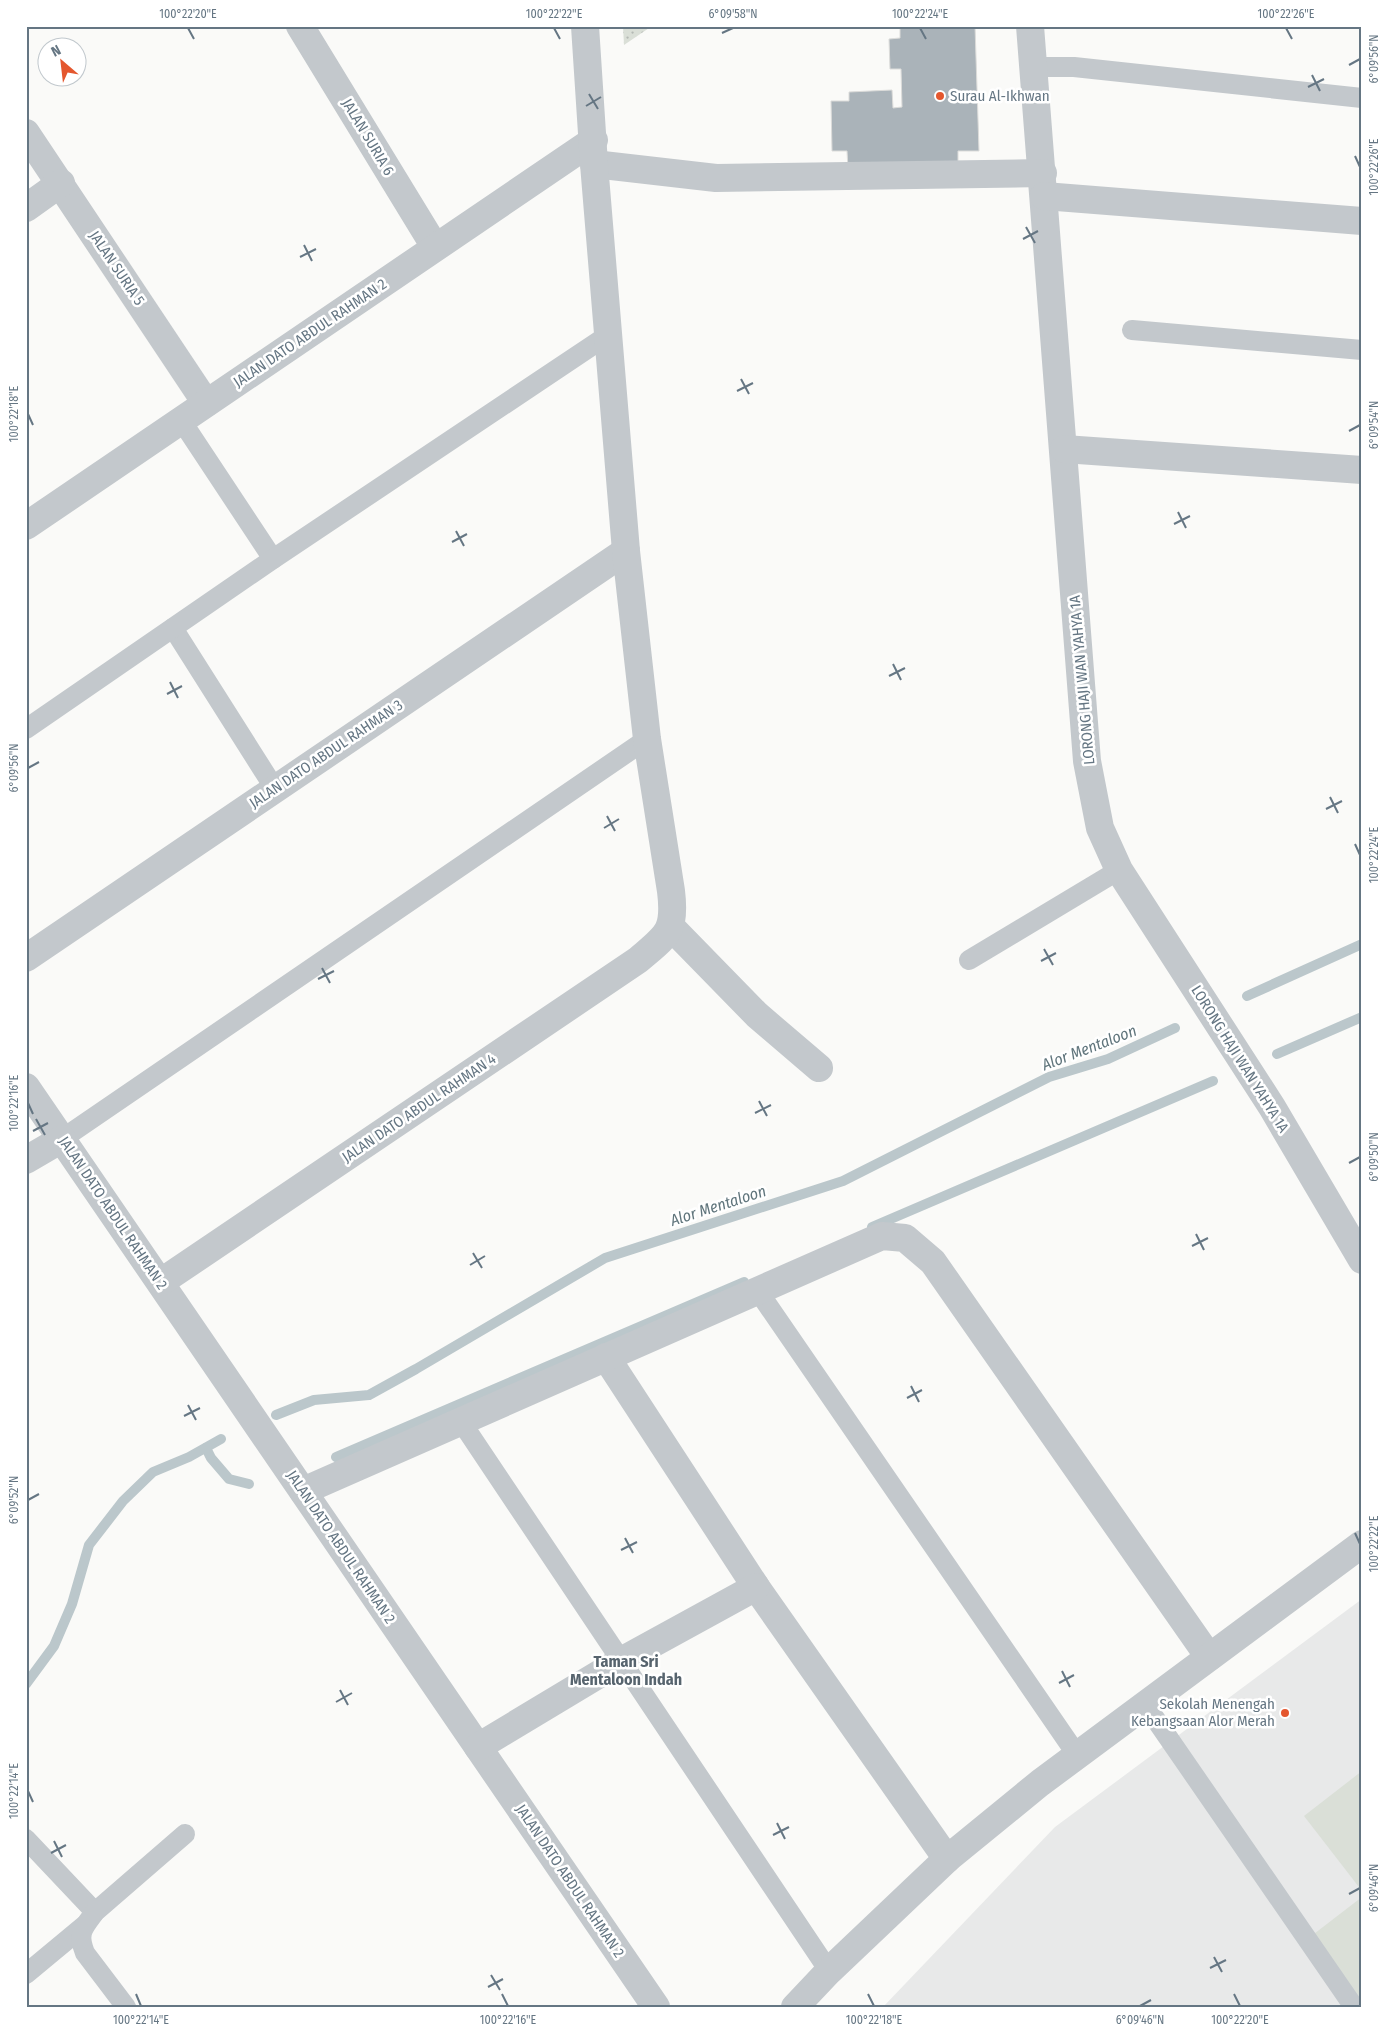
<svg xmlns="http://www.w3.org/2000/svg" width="1388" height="2033" viewBox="0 0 1388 2033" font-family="'Fira Sans Condensed',sans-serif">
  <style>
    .built { fill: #e8e9e9 }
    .green { fill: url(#green-dots) }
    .pitch { fill: #dadfd7 }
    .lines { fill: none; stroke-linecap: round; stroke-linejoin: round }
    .stream { stroke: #bbc7cb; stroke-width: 10 }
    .building { fill: #aab3b9; stroke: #dcdcda }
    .service { stroke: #c3c8cc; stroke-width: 20 }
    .minor { stroke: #c3c8cc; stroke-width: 28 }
    .ticks { fill: none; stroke: #657683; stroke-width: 2 }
    .poi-dot { fill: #e4572e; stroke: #fff; stroke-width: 2 }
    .labels { text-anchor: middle; stroke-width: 5; stroke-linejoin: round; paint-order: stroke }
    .poi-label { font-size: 15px; fill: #657683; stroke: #fff; text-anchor: start }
    .street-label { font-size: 15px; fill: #657683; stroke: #fff }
    .water-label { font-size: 16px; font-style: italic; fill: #60757c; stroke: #fff }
    .neighbourhood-label { font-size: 16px; font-weight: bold; fill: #57646e; stroke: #fff }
    .neatline { fill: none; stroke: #657683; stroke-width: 2 }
    .ticks-label { font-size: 12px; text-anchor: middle; fill: #657683 }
  </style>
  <defs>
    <pattern id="green-dots" width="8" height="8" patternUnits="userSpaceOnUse" patternTransform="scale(1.25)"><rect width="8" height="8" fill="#dadfd7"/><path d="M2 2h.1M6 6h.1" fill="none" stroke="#b4b9b4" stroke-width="1.8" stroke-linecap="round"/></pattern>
  </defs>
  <rect width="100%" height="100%" fill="#fafaf8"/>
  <path class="built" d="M 1362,1599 L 1362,2007 L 883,2007 L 1055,1827 Z"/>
  <path class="green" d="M 623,26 L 652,26 L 624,45 Z"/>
  <g class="pitch">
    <path d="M 1362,1771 L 1362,1891 L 1304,1816 Z"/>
    <path d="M 1362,1897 L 1362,2004 L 1310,1937 Z"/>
  </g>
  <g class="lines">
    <g class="stream">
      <path d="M 1247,996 L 1362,944"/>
      <path d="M 1277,1054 L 1362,1017"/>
      <path d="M 872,1227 L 1213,1081"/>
      <path d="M 276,1415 L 314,1400 L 369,1395 L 416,1369 L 605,1258 L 843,1181 L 1049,1077 L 1108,1059 L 1175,1028"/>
      <path d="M 206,1448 L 211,1458 L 229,1479 L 249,1484"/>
      <path d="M 336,1457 L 744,1282"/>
      <path d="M 26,1684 L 54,1646 L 72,1604 L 89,1545 L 123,1501 L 153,1472 L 189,1457 L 221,1439"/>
    </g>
  </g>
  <path class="building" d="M 900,26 L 975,26 L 979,151 L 958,151 L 958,165 L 848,169 L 847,151 L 832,151 L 831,101 L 849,101 L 849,92 L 892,90 L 893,108 L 902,107 L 901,69 L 890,69 L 889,39 L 900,38 Z"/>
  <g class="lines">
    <g class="service">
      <path d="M 1034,67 L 1074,67 L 1362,98"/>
      <path d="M 1132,330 L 1362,350"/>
      <path d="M 181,420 L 273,559"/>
      <path d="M 173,628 L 275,789"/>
      <path d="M 26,729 L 273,559 L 608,335"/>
      <path d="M 969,960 L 1119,870"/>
      <path d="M 62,1139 L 647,739"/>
      <path d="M 758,1291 L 1077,1755"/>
      <path d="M 460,1420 L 829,1971"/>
      <path d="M 1145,1704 L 1354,2007"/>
      <path d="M 26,1839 L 95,1912"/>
      <path d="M 26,1974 L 85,1925"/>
      <path d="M 126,2007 L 85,1953 C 77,1933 83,1928 95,1912 L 185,1834"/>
    </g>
    <g class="minor">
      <path d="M 300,26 L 435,247"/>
      <path d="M 1030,26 L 1087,761 L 1100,828 L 1119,870 L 1272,1107 L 1362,1260"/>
      <path d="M 26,133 L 206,403"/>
      <path d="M 594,164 L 716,178 L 1043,173"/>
      <path d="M 1044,196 L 1362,221"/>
      <path d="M 26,208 L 61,183"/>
      <path d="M 1064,449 L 1362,470"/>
      <path d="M 26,526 L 594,140"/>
      <path d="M 671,927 L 757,1015 L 819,1068"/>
      <path d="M 26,958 L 626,551"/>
      <path d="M 26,1087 L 656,2007"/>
      <path d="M 26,1160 L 62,1139"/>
      <path d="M 161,1282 L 638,960 C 667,935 676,932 671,891 L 647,739 L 626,551 L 594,164 L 585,26"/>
      <path d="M 606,1357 L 756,1587 L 947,1859"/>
      <path d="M 303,1491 L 882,1236 L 905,1238 L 933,1262 L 1209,1657"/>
      <path d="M 478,1747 L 621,1661 L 756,1587"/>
      <path d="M 795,2007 L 829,1971 L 947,1859 L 1040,1783 L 1362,1544"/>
    </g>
  </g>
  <path class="ticks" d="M 188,28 L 194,39M 554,28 L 560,39M 920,28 L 926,39M 1286,28 L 1292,39M 722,33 L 733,28M 1349,65 L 1360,59M 1312,75 L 1320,91M 1308,87 L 1324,79M 589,94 L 598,109M 586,106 L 601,97M 1355,156 L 1360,167M 1026,227 L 1035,243M 1023,239 L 1038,231M 304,245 L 312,261M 300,257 L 316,249M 741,379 L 749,394M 737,391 L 753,383M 28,414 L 33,425M 1349,431 L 1360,425M 1178,512 L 1186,528M 1174,524 L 1190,516M 456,531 L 464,546M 452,542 L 467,534M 893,664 L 901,680M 889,676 L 905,668M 170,682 L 178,698M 167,694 L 182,686M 28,768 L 39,762M 1330,797 L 1338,813M 1326,809 L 1342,801M 607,816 L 615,831M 604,828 L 619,819M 1355,844 L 1360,855M 1044,949 L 1053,965M 1041,961 L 1056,953M 322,968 L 330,983M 318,979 L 334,971M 759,1101 L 767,1116M 28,1103 L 33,1114M 755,1113 L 771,1105M 36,1119 L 45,1135M 33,1131 L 48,1123M 1349,1163 L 1360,1157M 1196,1234 L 1204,1250M 1192,1246 L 1208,1238M 473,1253 L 482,1268M 470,1265 L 485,1256M 911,1386 L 919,1402M 907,1398 L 922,1390M 188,1405 L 196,1420M 184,1416 L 200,1408M 28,1500 L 39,1494M 1355,1533 L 1360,1544M 625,1538 L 633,1553M 621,1550 L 637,1542M 1062,1671 L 1070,1687M 1059,1683 L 1074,1675M 340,1690 L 348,1705M 336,1702 L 352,1693M 28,1791 L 33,1802M 777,1823 L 785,1839M 773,1835 L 789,1827M 54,1841 L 62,1857M 51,1853 L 66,1845M 1349,1894 L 1360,1888M 1214,1957 L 1222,1972M 1210,1968 L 1226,1960M 491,1975 L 500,1990M 488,1987 L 503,1979M 136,1994 L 141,2006M 502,1994 L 508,2006M 868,1994 L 874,2006M 1234,1994 L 1240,2006M 1140,2006 L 1151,2000"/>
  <g class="poi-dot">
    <circle cx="940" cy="96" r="5"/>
    <circle cx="1285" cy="1713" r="5"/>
  </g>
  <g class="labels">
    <g class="poi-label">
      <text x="950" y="101">Surau Al-Ikhwan</text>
      <text x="1275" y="1709" text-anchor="end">Sekolah Menengah<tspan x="1275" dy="17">Kebangsaan Alor Merah</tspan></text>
    </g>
    <g class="street-label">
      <text transform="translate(368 137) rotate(59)" y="5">JALAN SURIA 6</text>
      <text transform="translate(117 268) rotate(56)" y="5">JALAN SURIA 5</text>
      <text transform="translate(310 333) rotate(-34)" y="5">JALAN DATO ABDUL RAHMAN 2</text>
      <text transform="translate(1082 680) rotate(-95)" y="5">LORONG HAJI WAN YAHYA 1A</text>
      <text transform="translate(326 754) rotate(-34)" y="5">JALAN DATO ABDUL RAHMAN 3</text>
      <text transform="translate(1240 1059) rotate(58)" y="5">LORONG HAJI WAN YAHYA 1A</text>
      <text transform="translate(419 1108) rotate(-34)" y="5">JALAN DATO ABDUL RAHMAN 4</text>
      <text transform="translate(113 1213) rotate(56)" y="5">JALAN DATO ABDUL RAHMAN 2</text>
      <text transform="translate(341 1547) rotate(56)" y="5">JALAN DATO ABDUL RAHMAN 2</text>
      <text transform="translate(570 1881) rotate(56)" y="5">JALAN DATO ABDUL RAHMAN 2</text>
    </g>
    <g class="water-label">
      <text transform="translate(1089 1047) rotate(-21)" y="6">Alor Mentaloon</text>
      <text transform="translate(718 1205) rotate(-18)" y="6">Alor Mentaloon</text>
    </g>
    <g class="neighbourhood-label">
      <text x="626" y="1667">Taman Sri<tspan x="626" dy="18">Mentaloon Indah</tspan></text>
    </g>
  </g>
  <rect width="1388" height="2033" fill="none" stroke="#ffffff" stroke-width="55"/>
  <g transform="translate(62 62) rotate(332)"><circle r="24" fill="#ffffff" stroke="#c1c8cd"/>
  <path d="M0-4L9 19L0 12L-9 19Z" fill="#e4572e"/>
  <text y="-8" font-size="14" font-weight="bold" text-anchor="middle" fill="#657683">N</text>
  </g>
  <rect x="28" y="28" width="1332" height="1978" class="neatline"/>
  <g class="ticks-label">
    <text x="188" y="18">100°22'20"E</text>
    <text x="554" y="18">100°22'22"E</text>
    <text x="733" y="18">6°09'58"N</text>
    <text x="920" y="18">100°22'24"E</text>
    <text x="1286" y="18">100°22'26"E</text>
    <text transform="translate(1374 59) rotate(-90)" y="4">6°09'56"N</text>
    <text transform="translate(1374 167) rotate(-90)" y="4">100°22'26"E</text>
    <text transform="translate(14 414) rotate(-90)" y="4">100°22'18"E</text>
    <text transform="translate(1374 425) rotate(-90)" y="4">6°09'54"N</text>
    <text transform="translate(14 768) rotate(-90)" y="4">6°09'56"N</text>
    <text transform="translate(1374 855) rotate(-90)" y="4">100°22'24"E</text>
    <text transform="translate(14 1103) rotate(-90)" y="4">100°22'16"E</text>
    <text transform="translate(1374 1157) rotate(-90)" y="4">6°09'50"N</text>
    <text transform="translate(14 1500) rotate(-90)" y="4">6°09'52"N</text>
    <text transform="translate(1374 1544) rotate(-90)" y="4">100°22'22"E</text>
    <text transform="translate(14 1791) rotate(-90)" y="4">100°22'14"E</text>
    <text transform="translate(1374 1888) rotate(-90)" y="4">6°09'46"N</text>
    <text x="141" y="2024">100°22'14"E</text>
    <text x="508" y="2024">100°22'16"E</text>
    <text x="874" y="2024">100°22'18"E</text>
    <text x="1140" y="2024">6°09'46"N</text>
    <text x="1240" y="2024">100°22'20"E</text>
  </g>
</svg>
